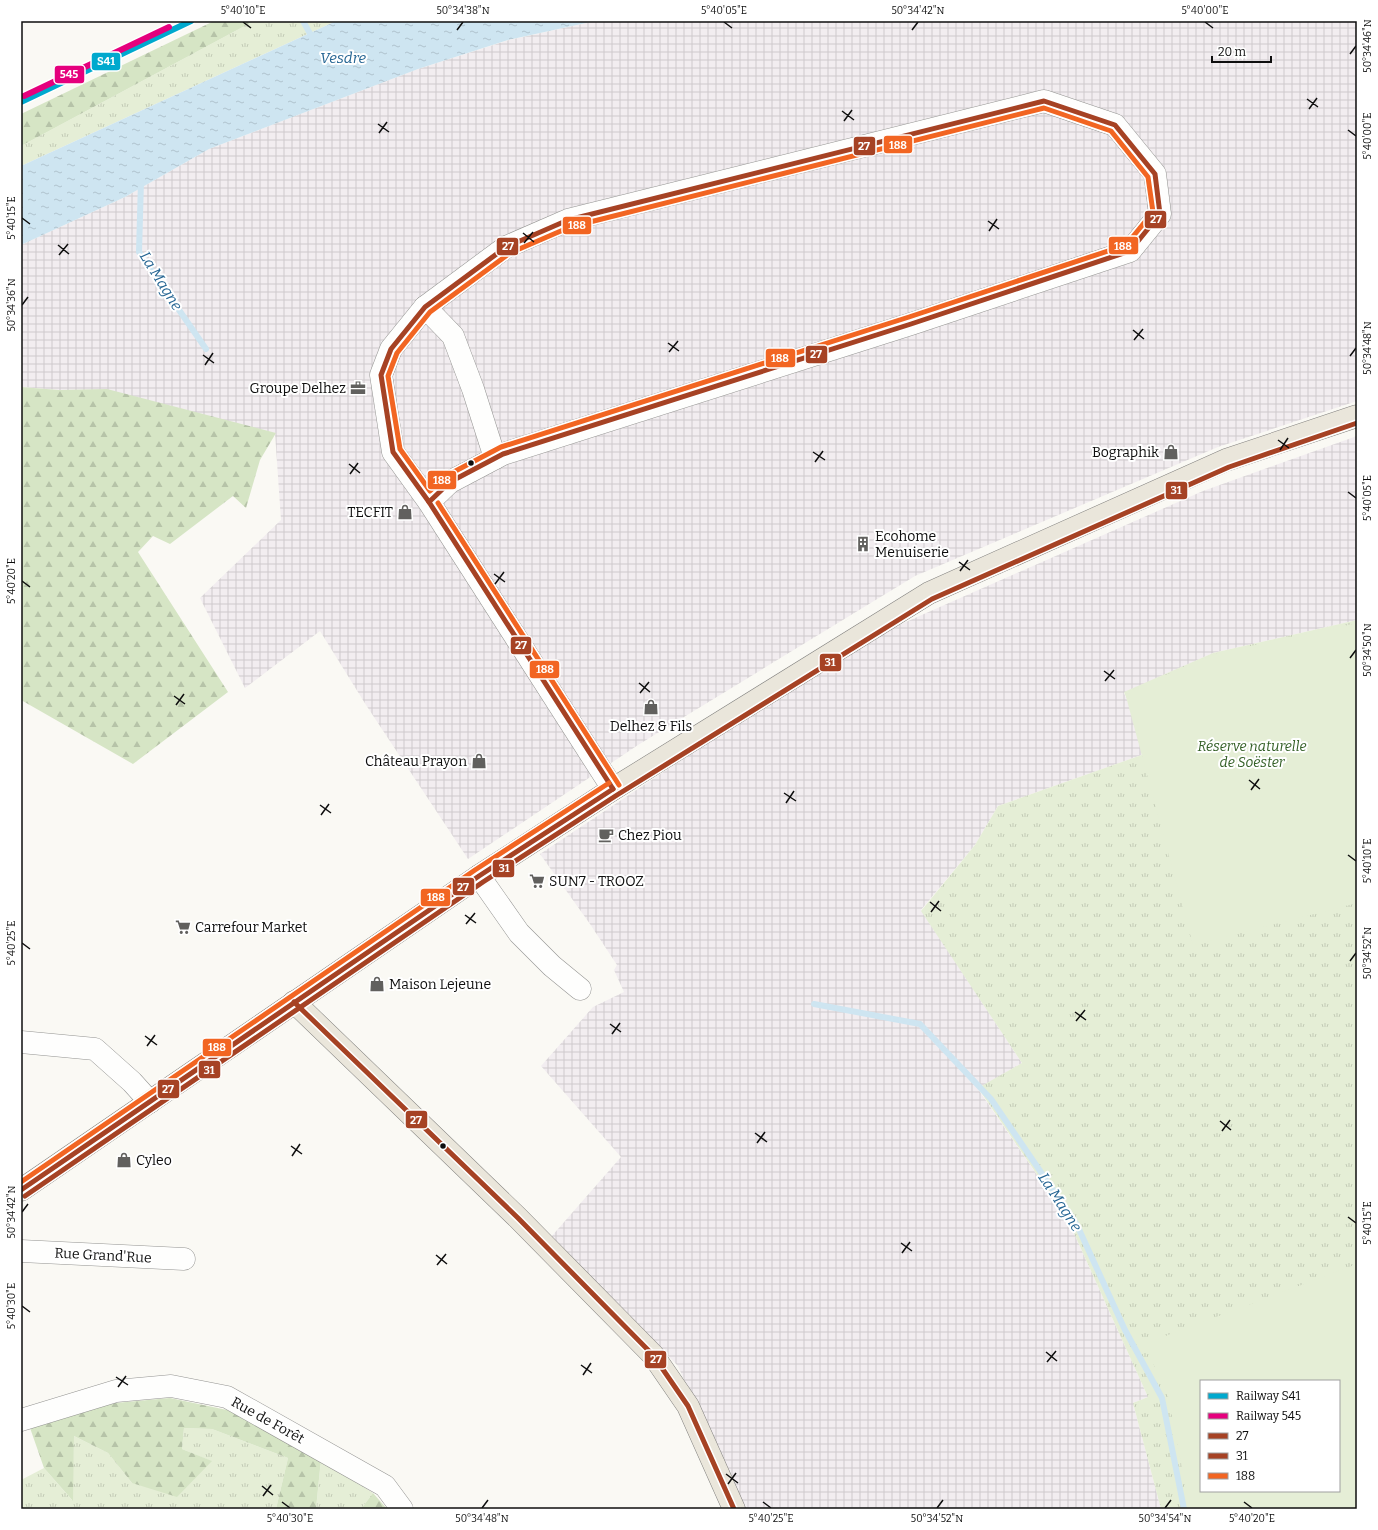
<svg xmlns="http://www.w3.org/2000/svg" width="1378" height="1530" viewBox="0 0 1378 1530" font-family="Bitter,serif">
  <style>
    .industrial { fill: url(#industrial-grid) }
    .grass { fill: url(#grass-tufts); fill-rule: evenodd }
    .forest { fill: url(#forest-firs) }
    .park { fill: #e5eed6; fill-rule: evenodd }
    .water { fill: url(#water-ripples) }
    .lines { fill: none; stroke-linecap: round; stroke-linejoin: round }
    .stream { stroke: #cee5f1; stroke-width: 6 }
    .minor-casing { stroke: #949492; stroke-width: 23 }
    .major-casing { stroke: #82817f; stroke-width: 23 }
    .minor { stroke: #fefefd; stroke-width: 22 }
    .major { stroke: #eae6db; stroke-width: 22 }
    .bus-1-casing { stroke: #fff; stroke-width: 8 }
    .bus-2-casing { stroke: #fff; stroke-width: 8 }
    .bus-3-casing { stroke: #fff; stroke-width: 8 }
    .bus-1 { stroke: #a64224; stroke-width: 5 }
    .bus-2 { stroke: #a64224; stroke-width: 5 }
    .bus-3 { stroke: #f26522; stroke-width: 5 }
    .rail-1-casing { stroke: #fff; stroke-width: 9 }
    .rail-2-casing { stroke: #fff; stroke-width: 9 }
    .rail-1 { stroke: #00a9ce; stroke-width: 6 }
    .rail-2 { stroke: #e5007d; stroke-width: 6 }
    .ticks { fill: none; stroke: #0e0e0e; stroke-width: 1.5 }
    .bus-dot { fill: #0e0e0e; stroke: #fff; stroke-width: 1.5 }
    .labels { text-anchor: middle; stroke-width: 4; stroke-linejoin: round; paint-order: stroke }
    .poi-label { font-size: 14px; fill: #0e0e0e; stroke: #fff; text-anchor: start }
    .park-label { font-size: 14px; font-style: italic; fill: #335f26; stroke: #fff }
    .street-label { font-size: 14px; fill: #0e0e0e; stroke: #fff }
    .water-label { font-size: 15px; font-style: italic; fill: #256593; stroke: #fff }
    .line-badge { stroke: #fff; stroke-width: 1.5 }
    .badge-label { font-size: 11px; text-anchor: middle; font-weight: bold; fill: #fff }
    .neatline { fill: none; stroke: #0e0e0e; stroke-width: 1.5 }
    .ticks-label { font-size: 10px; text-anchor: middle; fill: #0e0e0e }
  </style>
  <defs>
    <pattern id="industrial-grid" width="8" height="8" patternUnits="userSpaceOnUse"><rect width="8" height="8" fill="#f2edf0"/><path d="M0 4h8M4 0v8" fill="none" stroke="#cecacd"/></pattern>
    <pattern id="grass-tufts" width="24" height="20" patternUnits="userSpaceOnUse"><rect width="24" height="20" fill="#e5eed6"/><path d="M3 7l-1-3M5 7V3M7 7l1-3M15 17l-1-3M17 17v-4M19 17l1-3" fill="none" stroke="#c3cbb6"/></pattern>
    <pattern id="forest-firs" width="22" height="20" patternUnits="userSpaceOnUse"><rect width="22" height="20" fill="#d6e5c5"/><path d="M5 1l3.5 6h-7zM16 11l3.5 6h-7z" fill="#b6c3a8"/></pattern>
    <pattern id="water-ripples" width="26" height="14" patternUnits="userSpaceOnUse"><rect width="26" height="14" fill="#cee5f1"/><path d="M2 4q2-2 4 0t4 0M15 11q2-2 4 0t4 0" fill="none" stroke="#b0c3cd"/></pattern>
  </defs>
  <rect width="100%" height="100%" fill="#faf9f4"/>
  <g class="industrial">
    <path d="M 595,21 L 1357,21 L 1357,401 L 1218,447 L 915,576 L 638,745 L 468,859 L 366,705 L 320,631 L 245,688 L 200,598 L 281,520 L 275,433 L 59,390 L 21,387 L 21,245 L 125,197 L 209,149 L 418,69 L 509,40 Z"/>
    <path d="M 1357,436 L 1357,620 L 1213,653 L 1124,693 L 1150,752 L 998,806 L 975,845 L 921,910 L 1022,1063 L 978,1089 L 1068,1220 L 1148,1397 L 1133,1403 L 1161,1509 L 741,1509 L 678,1366 L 551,1237 L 621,1157 L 541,1066 L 593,1007 L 624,992 L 614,970 L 617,965 L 590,924 L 540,854 L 856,644 L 1203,491 Z"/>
  </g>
  <g class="grass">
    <path d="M 254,21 L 336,21 L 21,166 L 21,146 Z"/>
    <path d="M 1357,620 L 1357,1509 L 1161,1509 L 1133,1403 L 1148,1397 L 1068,1220 L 978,1088 L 1022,1063 L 921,911 L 975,845 L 998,806 L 1150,752 L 1124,692 L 1213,653 ZM 1201,1381 L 1339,1381 L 1339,1491 L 1201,1491 Z"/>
    <path d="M 184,1428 L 212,1429 L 288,1458 L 276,1509 L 21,1509 L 21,1480 L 44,1468 L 72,1500 L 74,1436 L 108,1453 L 132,1483 L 211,1461 L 182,1449 Z"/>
    <path d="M 321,1459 L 373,1493 L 361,1509 L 316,1509 Z"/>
  </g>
  <g class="forest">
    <path d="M 214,21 L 254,21 L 21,146 L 21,114 Z"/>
    <path d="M 21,387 L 59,390 L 107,389 L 276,433 L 260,460 L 246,508 L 233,496 L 170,544 L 153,536 L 138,552 L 228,692 L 133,764 L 21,700 Z"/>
    <path d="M 170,1398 L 227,1410 L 321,1459 L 316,1509 L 276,1509 L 288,1458 L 212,1429 L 184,1428 L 182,1449 L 212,1461 L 177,1497 L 132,1483 L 108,1453 L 74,1436 L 73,1501 L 44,1468 L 29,1425 L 115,1403 Z"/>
    <path d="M 373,1493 L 387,1509 L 361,1509 Z"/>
  </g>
  <g class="park">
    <path d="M 1357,623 L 1357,903 L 1193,945 L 1125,693 L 1213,654 Z"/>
    <path d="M 1357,1264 L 1357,1509 L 1190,1509 L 1168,1396 L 1144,1344 ZM 1201,1381 L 1339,1381 L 1339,1491 L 1201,1491 Z"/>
  </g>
  <path class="water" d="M 336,21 L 595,21 L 508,40 L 418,69 L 209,149 L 125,197 L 21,245 L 21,166 Z"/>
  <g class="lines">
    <g class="stream">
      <path d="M 303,21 L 313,39"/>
      <path d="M 141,181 L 139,252 L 206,349"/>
      <path d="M 814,1004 L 920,1024 L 991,1099 L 1077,1225 L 1125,1330 L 1162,1398 L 1184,1509"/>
    </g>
    <g class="minor-casing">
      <g id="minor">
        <path d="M 425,307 L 453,336 L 473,389 L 495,458"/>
        <path d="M 429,502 L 450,482 L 503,454 L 911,324 L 1130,251 L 1160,214 L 1155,174 L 1115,125 L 1044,101 L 568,220 L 506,247 L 425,307 L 391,349 L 381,375 L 393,452 L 429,502 L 613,789"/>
        <path d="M 479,876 L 519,933 L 552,966 L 580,989"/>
        <path d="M 21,1042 L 95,1049 L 132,1082 L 150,1102"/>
        <path d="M 21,1251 L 184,1259"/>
        <path d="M 21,1420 L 116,1391 L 171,1386 L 227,1397 L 385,1486 L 402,1509"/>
      </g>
    </g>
    <g class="major-casing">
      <g id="major">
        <path d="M 294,1002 L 518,1218 L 653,1355 L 688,1406 L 734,1509"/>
        <path d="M 21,1190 L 479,876 L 613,789 L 929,593 L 1226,460 L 1357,416"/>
      </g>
    </g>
    <use href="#minor" class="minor"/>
    <use href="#major" class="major"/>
    <g class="bus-1-casing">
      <g id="bus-1">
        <path d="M 1044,101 L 1115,125 L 1155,174 L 1160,214 L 1130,251 L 911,324 L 503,454 L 450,482 L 429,502 L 393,452 L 381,375 L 391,349 L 425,307 L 506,247 L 568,220 Z"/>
        <path d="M 429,502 L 613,789"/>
        <path d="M 294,1002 L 518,1218 L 653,1355 L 688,1406 L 734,1509"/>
        <path d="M 21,1190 L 479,876 L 613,789"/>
      </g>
    </g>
    <g class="bus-2-casing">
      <path id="bus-2" d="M 25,1196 L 483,882 L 617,795 L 932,599 L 1229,467 L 1357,423"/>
    </g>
    <g class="bus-3-casing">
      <g id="bus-3">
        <path d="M 1044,108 L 1111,131 L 1148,177 L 1153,212 L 1126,245 L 909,317 L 501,447 L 446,476 L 430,491 L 400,449 L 388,376 L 397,353 L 430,312 L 510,253 L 570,227 Z"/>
        <path d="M 438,503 L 619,785"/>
        <path d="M 21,1182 L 475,870 L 609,783"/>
      </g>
    </g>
    <use href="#bus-1" class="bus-1"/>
    <use href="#bus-2" class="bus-2"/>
    <use href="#bus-3" class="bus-3"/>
    <g class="rail-1-casing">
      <path id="rail-1" d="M 21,102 L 191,21"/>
    </g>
    <g class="rail-2-casing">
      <path id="rail-2" d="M 24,96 L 169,27"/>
    </g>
    <use href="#rail-1" class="rail-1"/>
    <use href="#rail-2" class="rail-2"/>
  </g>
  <path class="ticks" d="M 243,22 L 251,28M 724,22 L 732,28M 1205,22 L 1213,28M 457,30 L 463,22M 912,30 L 918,22M 1350,54 L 1356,46M 1307,99 L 1318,107M 1309,109 L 1317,98M 842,111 L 854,120M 844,121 L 852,110M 378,124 L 389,132M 1348,130 L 1356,136M 379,133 L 387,122M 22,218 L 30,224M 988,221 L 999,229M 989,231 L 997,219M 523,233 L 534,242M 524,243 L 533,232M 58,245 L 69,254M 59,255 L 68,244M 22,305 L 28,297M 1133,330 L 1144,339M 1134,340 L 1143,329M 668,343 L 679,351M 669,352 L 678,341M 203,355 L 214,363M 1350,356 L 1356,348M 205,365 L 213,353M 1278,440 L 1289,448M 1280,450 L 1288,438M 813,452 L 825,460M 815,462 L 823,451M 349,464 L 360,473M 350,474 L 358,463M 1348,492 L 1356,498M 959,562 L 970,570M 960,571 L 968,560M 494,574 L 505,582M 22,581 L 30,587M 495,584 L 504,572M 1350,658 L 1356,650M 1104,671 L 1115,679M 1105,681 L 1114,670M 639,683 L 650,692M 640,693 L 649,682M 174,696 L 185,704M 176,705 L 184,694M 1249,780 L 1260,789M 1251,790 L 1259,779M 784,793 L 796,801M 786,803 L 794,791M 320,805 L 331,813M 321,815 L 329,804M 1348,855 L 1356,861M 930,902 L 941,911M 931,912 L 939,901M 465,915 L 476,923M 466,924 L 475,913M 22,943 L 30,949M 1350,961 L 1356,953M 1075,1012 L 1086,1020M 1076,1021 L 1085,1010M 610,1024 L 621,1032M 612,1034 L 620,1023M 145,1036 L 157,1045M 147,1046 L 155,1035M 1220,1121 L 1231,1130M 1222,1131 L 1230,1120M 755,1133 L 767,1142M 757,1143 L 765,1132M 291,1146 L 302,1154M 292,1156 L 300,1144M 22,1212 L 28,1204M 1348,1217 L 1356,1223M 901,1243 L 912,1251M 902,1253 L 910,1242M 436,1255 L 447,1264M 437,1265 L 446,1254M 22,1306 L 30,1312M 1046,1352 L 1057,1361M 1047,1362 L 1056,1351M 581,1365 L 592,1373M 583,1375 L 591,1363M 116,1377 L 128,1385M 118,1387 L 126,1376M 726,1474 L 738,1483M 728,1484 L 736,1473M 262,1486 L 273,1495M 263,1496 L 271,1485M 282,1502 L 290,1508M 763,1502 L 771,1508M 1244,1502 L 1252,1508M 482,1508 L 488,1500M 937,1508 L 943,1500M 1165,1508 L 1171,1500"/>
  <defs>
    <g id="office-bare" transform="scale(1.2)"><path d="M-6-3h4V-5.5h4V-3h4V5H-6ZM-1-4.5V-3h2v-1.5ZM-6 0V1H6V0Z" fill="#61605e" stroke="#fff" stroke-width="2.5" paint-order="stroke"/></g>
    <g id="shop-bare" transform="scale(1.2)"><path d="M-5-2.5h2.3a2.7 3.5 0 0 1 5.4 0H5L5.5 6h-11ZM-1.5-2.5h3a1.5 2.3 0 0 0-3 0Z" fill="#61605e" stroke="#fff" stroke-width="2.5" paint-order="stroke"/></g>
    <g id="building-bare" transform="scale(1.2)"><path d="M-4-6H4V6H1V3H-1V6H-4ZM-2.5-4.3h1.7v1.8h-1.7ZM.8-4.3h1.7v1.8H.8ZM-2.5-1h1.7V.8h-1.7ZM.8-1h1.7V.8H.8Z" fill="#61605e" stroke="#fff" stroke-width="2.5" paint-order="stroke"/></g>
    <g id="cafe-bare" transform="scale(1.2)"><path d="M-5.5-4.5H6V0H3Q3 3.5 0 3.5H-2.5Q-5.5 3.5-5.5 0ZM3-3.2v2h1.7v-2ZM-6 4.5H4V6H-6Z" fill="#61605e" stroke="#fff" stroke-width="2.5" paint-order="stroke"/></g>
    <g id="supermarket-bare" transform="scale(1.2)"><path d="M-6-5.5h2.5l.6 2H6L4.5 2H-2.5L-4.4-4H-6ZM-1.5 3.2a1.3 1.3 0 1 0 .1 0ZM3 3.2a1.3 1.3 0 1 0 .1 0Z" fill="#61605e" stroke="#fff" stroke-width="2.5" paint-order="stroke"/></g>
  </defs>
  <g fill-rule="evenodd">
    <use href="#office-bare" x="358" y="388"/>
    <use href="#shop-bare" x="1171" y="452"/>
    <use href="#shop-bare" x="405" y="512"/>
    <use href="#building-bare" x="863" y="544"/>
    <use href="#shop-bare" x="651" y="707"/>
    <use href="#shop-bare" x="479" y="761"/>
    <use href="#cafe-bare" x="606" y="835"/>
    <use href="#supermarket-bare" x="537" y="881"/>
    <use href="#supermarket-bare" x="183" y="927"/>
    <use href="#shop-bare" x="377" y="984"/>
    <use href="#shop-bare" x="124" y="1160"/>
  </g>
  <g class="bus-dot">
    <circle cx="471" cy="463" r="3.5"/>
    <circle cx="443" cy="1146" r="3.5"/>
  </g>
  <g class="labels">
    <g class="poi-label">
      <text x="346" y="393" text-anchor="end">Groupe Delhez</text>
      <text x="1159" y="457" text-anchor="end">Bographik</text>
      <text x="393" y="517" text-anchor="end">TECFIT</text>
      <text x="875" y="541">Ecohome<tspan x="875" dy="16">Menuiserie</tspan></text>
      <text x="651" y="731" text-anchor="middle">Delhez &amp; Fils</text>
      <text x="467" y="766" text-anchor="end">Château Prayon</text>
      <text x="618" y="840">Chez Piou</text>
      <text x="549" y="886">SUN7 - TROOZ</text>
      <text x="195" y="932">Carrefour Market</text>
      <text x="389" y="989">Maison Lejeune</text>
      <text x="136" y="1165">Cyleo</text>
    </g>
    <g class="park-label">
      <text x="1252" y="751">Réserve naturelle<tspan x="1252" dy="16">de Soëster</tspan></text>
    </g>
    <g class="street-label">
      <text transform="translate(103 1255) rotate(3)" y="5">Rue Grand'Rue</text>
      <text transform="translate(268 1420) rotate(29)" y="5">Rue de Forêt</text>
    </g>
    <g class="water-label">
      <text x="343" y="63">Vesdre</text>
      <text transform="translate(161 281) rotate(58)" y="5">La Magne</text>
      <text transform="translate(1060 1202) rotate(57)" y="5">La Magne</text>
    </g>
  </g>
  <g class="line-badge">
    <rect x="91" y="52" width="30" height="19" rx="4" fill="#00a9ce"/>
    <rect x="54" y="65" width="31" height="19" rx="4" fill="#e5007d"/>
    <rect x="883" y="135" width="30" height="19" rx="4" fill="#f26522"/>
    <rect x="853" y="136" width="23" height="20" rx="4" fill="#a64224"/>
    <rect x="1144" y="210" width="23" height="19" rx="4" fill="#a64224"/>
    <rect x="562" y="216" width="30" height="19" rx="4" fill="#f26522"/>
    <rect x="1108" y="236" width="31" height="19" rx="4" fill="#f26522"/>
    <rect x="496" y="237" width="23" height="19" rx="4" fill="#a64224"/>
    <rect x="805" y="345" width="23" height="19" rx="4" fill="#a64224"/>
    <rect x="765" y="348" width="31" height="20" rx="4" fill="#f26522"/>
    <rect x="427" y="470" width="30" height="20" rx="4" fill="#f26522"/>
    <rect x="1165" y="481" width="23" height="19" rx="4" fill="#a64224"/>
    <rect x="510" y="636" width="22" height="19" rx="4" fill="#a64224"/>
    <rect x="819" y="653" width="23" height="19" rx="4" fill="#a64224"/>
    <rect x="529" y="660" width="31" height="19" rx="4" fill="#f26522"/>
    <rect x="492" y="859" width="23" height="19" rx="4" fill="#a64224"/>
    <rect x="452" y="877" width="23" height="19" rx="4" fill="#a64224"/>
    <rect x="420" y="888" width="31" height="19" rx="4" fill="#f26522"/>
    <rect x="202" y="1038" width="30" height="19" rx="4" fill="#f26522"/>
    <rect x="198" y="1060" width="23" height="19" rx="4" fill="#a64224"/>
    <rect x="157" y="1079" width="23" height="20" rx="4" fill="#a64224"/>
    <rect x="405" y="1110" width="23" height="19" rx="4" fill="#a64224"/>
    <rect x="644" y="1350" width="23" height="19" rx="4" fill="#a64224"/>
  </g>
  <g class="badge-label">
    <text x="106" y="65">S41</text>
    <text x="69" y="78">545</text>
    <text x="898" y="149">188</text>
    <text x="864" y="150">27</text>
    <text x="1156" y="223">27</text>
    <text x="577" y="229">188</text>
    <text x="1123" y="250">188</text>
    <text x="508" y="250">27</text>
    <text x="816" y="358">27</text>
    <text x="780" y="362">188</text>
    <text x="442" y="484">188</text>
    <text x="1176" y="494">31</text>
    <text x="521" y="649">27</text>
    <text x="830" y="666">31</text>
    <text x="545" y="673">188</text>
    <text x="504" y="872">31</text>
    <text x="463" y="891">27</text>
    <text x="436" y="901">188</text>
    <text x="217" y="1051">188</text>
    <text x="209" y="1074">31</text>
    <text x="168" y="1093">27</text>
    <text x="416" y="1124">27</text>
    <text x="656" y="1363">27</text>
  </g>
  <rect width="1378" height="1530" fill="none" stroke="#ffffff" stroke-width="44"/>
  <rect x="1200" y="1380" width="140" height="112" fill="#ffffff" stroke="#9f9f9f"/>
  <rect x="1208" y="1393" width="20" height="6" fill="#00a9ce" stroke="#9f9f9f"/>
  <text x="1236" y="1400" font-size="12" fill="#0e0e0e">Railway S41</text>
  <rect x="1208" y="1413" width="20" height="6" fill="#e5007d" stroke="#9f9f9f"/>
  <text x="1236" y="1420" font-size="12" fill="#0e0e0e">Railway 545</text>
  <rect x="1208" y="1433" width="20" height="6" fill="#a64224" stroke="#9f9f9f"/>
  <text x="1236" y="1440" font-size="12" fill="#0e0e0e">27</text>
  <rect x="1208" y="1453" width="20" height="6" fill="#a64224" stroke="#9f9f9f"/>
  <text x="1236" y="1460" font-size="12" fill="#0e0e0e">31</text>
  <rect x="1208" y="1473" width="20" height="6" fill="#f26522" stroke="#9f9f9f"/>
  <text x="1236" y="1480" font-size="12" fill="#0e0e0e">188</text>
  <path d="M1212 56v6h59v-6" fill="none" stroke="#0e0e0e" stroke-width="2"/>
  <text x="1218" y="56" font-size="12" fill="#0e0e0e" stroke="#ffffff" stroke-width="3" paint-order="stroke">20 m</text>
  <rect x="22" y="22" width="1334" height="1486" class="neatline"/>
  <g class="ticks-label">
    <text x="243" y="14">5°40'10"E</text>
    <text x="463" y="14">50°34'38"N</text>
    <text x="724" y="14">5°40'05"E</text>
    <text x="918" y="14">50°34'42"N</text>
    <text x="1205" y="14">5°40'00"E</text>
    <text transform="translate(1367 46) rotate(-90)" y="4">50°34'46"N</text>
    <text transform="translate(1367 136) rotate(-90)" y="4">5°40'00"E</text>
    <text transform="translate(11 218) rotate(-90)" y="4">5°40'15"E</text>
    <text transform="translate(11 305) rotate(-90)" y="4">50°34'36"N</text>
    <text transform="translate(1367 348) rotate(-90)" y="4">50°34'48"N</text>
    <text transform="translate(1367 498) rotate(-90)" y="4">5°40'05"E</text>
    <text transform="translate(11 581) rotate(-90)" y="4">5°40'20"E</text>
    <text transform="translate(1367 650) rotate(-90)" y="4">50°34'50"N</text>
    <text transform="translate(1367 861) rotate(-90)" y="4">5°40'10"E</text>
    <text transform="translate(11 943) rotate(-90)" y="4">5°40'25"E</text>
    <text transform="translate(1367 953) rotate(-90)" y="4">50°34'52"N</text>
    <text transform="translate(11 1212) rotate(-90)" y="4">50°34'42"N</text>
    <text transform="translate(1367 1223) rotate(-90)" y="4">5°40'15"E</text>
    <text transform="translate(11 1306) rotate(-90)" y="4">5°40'30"E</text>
    <text x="290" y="1522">5°40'30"E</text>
    <text x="482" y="1522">50°34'48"N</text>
    <text x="771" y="1522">5°40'25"E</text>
    <text x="937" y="1522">50°34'52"N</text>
    <text x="1165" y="1522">50°34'54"N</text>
    <text x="1252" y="1522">5°40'20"E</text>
  </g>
</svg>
